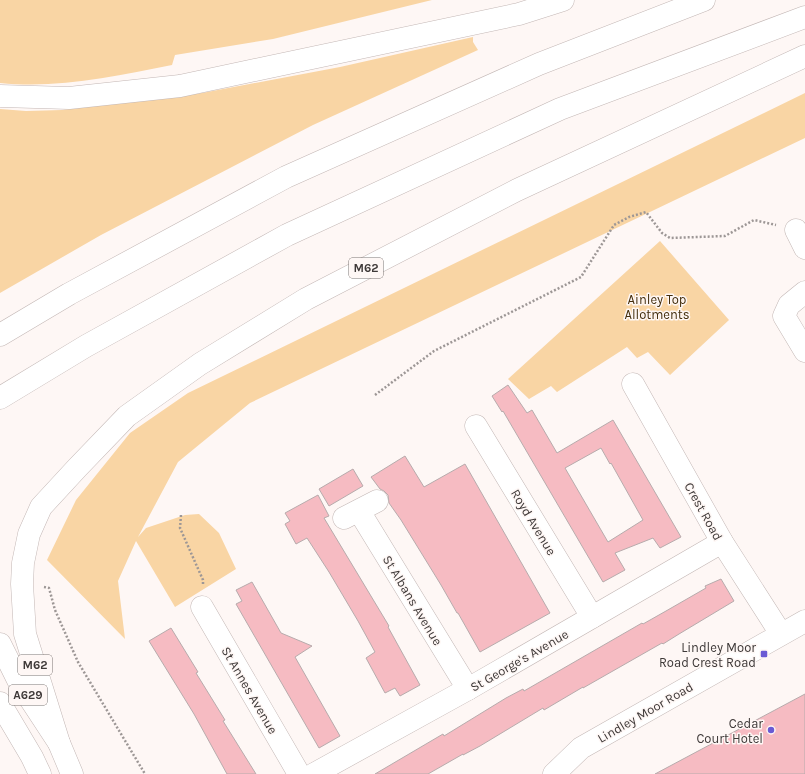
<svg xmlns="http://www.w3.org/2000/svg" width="805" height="774" viewBox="0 0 805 774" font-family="Karla,sans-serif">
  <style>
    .green { fill: #f9d5a4 }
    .building { fill: #f6bbc2; stroke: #b7abac; fill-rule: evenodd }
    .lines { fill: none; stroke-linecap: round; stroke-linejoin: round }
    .minor-casing { stroke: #c3b7b5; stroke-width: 23 }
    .highway-casing { stroke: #c3b7b5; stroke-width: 23 }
    .path { stroke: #9d9796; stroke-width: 2.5; stroke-dasharray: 2 2; stroke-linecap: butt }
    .minor { stroke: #fff; stroke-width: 22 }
    .highway { stroke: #fff; stroke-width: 22 }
    .poi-dot { fill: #6a5ad4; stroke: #fef7f5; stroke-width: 1.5 }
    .labels { text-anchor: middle; stroke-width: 3; stroke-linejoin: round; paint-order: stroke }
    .shield { fill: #fef7f5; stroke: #787271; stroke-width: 1 }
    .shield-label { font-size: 12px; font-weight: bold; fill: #3e3938 }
    .park-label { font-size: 13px; fill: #442e0c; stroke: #fef7f5 }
    .street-label { font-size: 13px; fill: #3e3938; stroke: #fef7f5 }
    .poi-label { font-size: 13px; fill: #3e3938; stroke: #fef7f5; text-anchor: end }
  </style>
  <rect width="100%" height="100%" fill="#fef7f5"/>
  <g class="green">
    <path d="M 0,0 L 432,0 L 273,39 L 175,55 L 172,65 C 115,76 58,89 0,83 Z"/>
    <path d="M 473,37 L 473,42 L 478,50 L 313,125 L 101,235 L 0,293 L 0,109 L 26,111 L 62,110 L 202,93 L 340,67 Z"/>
    <path d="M 805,93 L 805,138 L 250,403 L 178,462 L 138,537 L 146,528 L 185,515 L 199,514 L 219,533 L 236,569 L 175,607 L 136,541 L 118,581 L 125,639 L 47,560 L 76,500 L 130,433 L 188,393 Z"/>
    <path d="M 660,241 L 729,320 L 670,375 L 648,352 L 637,358 L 627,347 L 557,392 L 551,386 L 529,399 L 508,379 Z"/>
  </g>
  <g class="building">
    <path d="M 508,385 L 527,413 L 532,410 L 557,453 L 613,420 L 681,537 L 660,548 L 653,538 L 615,553 L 625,570 L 603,582 L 503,411 L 502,412 L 492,396 ZM 601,448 L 610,464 L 611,463 L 643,520 L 608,542 L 565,468 Z"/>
    <path d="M 405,456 L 424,487 L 465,464 L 550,613 L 480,652 L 458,613 L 457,613 L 441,585 L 401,520 L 389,503 L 388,495 L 384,491 L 380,489 L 371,477 Z"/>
    <path d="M 353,469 L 363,486 L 329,506 L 319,489 Z"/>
    <path d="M 318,495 L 329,516 L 324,518 L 389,626 L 388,627 L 420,685 L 400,696 L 395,688 L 385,693 L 366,658 L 375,652 L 358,621 L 329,572 L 307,538 L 296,544 L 285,524 L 290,521 L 285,513 Z"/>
    <path d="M 721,579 L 734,601 L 679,634 L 663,644 L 662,643 L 583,688 L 583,687 L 544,710 L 543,708 L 480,746 L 463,755 L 463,754 L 428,774 L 375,774 L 443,734 L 444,736 L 506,698 L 523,689 L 524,691 L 642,623 L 643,624 L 666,611 L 706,588 L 705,586 Z"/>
    <path d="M 252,582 L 281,633 L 312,646 L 295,657 L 340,736 L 319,748 L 236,604 L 242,601 L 236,590 Z"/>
    <path d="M 171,628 L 198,672 L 196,673 L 225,720 L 223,721 L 256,774 L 227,774 L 194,714 L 149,641 Z"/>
    <path d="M 805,694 L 805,774 L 655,774 Z"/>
  </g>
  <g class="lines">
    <g class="minor-casing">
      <g id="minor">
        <path d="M 796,230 L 805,248"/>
        <path d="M 805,292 L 789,305 L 784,316 L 805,351"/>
        <path d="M 633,384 L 722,542 L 781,634"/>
        <path d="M 476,426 L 592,617"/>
        <path d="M 359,511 L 468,689"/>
        <path d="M 344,518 L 377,501"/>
        <path d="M 202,607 L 299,774"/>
        <path d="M 314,774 L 468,689 L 722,542"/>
        <path d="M 554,774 L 581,748 L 805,621"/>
      </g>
    </g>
    <g class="highway-casing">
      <g id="highway">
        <path d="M 0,96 L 69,98 L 180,86 L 519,14 L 563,0"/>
        <path d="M 0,335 L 69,294 L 286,177 L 539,64 L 704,0"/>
        <path d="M 0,398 L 86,346 L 287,235 L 560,109 L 805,17"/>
        <path d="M 0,644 L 19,682 L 59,743 L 72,774"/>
        <path d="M 0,703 L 32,757 L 40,774"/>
        <path d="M 59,743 L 25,634 L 22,584 L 23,563 L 29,534 L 41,507 L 77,468 L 127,416 L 200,364 L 306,299 L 517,190 L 805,56"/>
      </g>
    </g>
    <g class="path">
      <path d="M 375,395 L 434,351 L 581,277 L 614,225 L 629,217 L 646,212 L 662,233 L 670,238 L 725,236 L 754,220 L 776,225"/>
      <path d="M 181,515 L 180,528 L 203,580 L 203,585"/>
      <path d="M 44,587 L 49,588 L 55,610 L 78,662 L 145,774"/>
    </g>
    <use href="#minor" class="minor"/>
    <use href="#highway" class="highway"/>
  </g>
  <g class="poi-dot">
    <rect x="760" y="650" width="8" height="8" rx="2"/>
    <circle cx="771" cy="730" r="4"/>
  </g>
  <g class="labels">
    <g class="shield">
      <rect x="349" y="258" width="34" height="20" rx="3"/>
      <rect x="18" y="655" width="34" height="20" rx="3"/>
      <rect x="9" y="685" width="38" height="20" rx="3"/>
    </g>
    <g class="shield-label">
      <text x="366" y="272">M62</text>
      <text x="35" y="669">M62</text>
      <text x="28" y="699">A629</text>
    </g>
    <g class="park-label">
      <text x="657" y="304">Ainley Top<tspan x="657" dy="15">Allotments</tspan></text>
    </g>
    <g class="street-label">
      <text transform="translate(704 511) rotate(61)" y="5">Crest Road</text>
      <text transform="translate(534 522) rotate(59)" y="5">Royd Avenue</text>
      <text transform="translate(413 600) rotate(59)" y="5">St Albans Avenue</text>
      <text transform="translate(519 660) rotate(-30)" y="5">St George's Avenue</text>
      <text transform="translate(250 690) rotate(60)" y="5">St Annes Avenue</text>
      <text transform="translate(645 712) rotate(-30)" y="5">Lindley Moor Road</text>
    </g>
    <g class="poi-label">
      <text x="756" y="652">Lindley Moor<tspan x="756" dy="15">Road Crest Road</tspan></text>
      <text x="763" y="728">Cedar<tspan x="763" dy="15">Court Hotel</tspan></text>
    </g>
  </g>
</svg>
